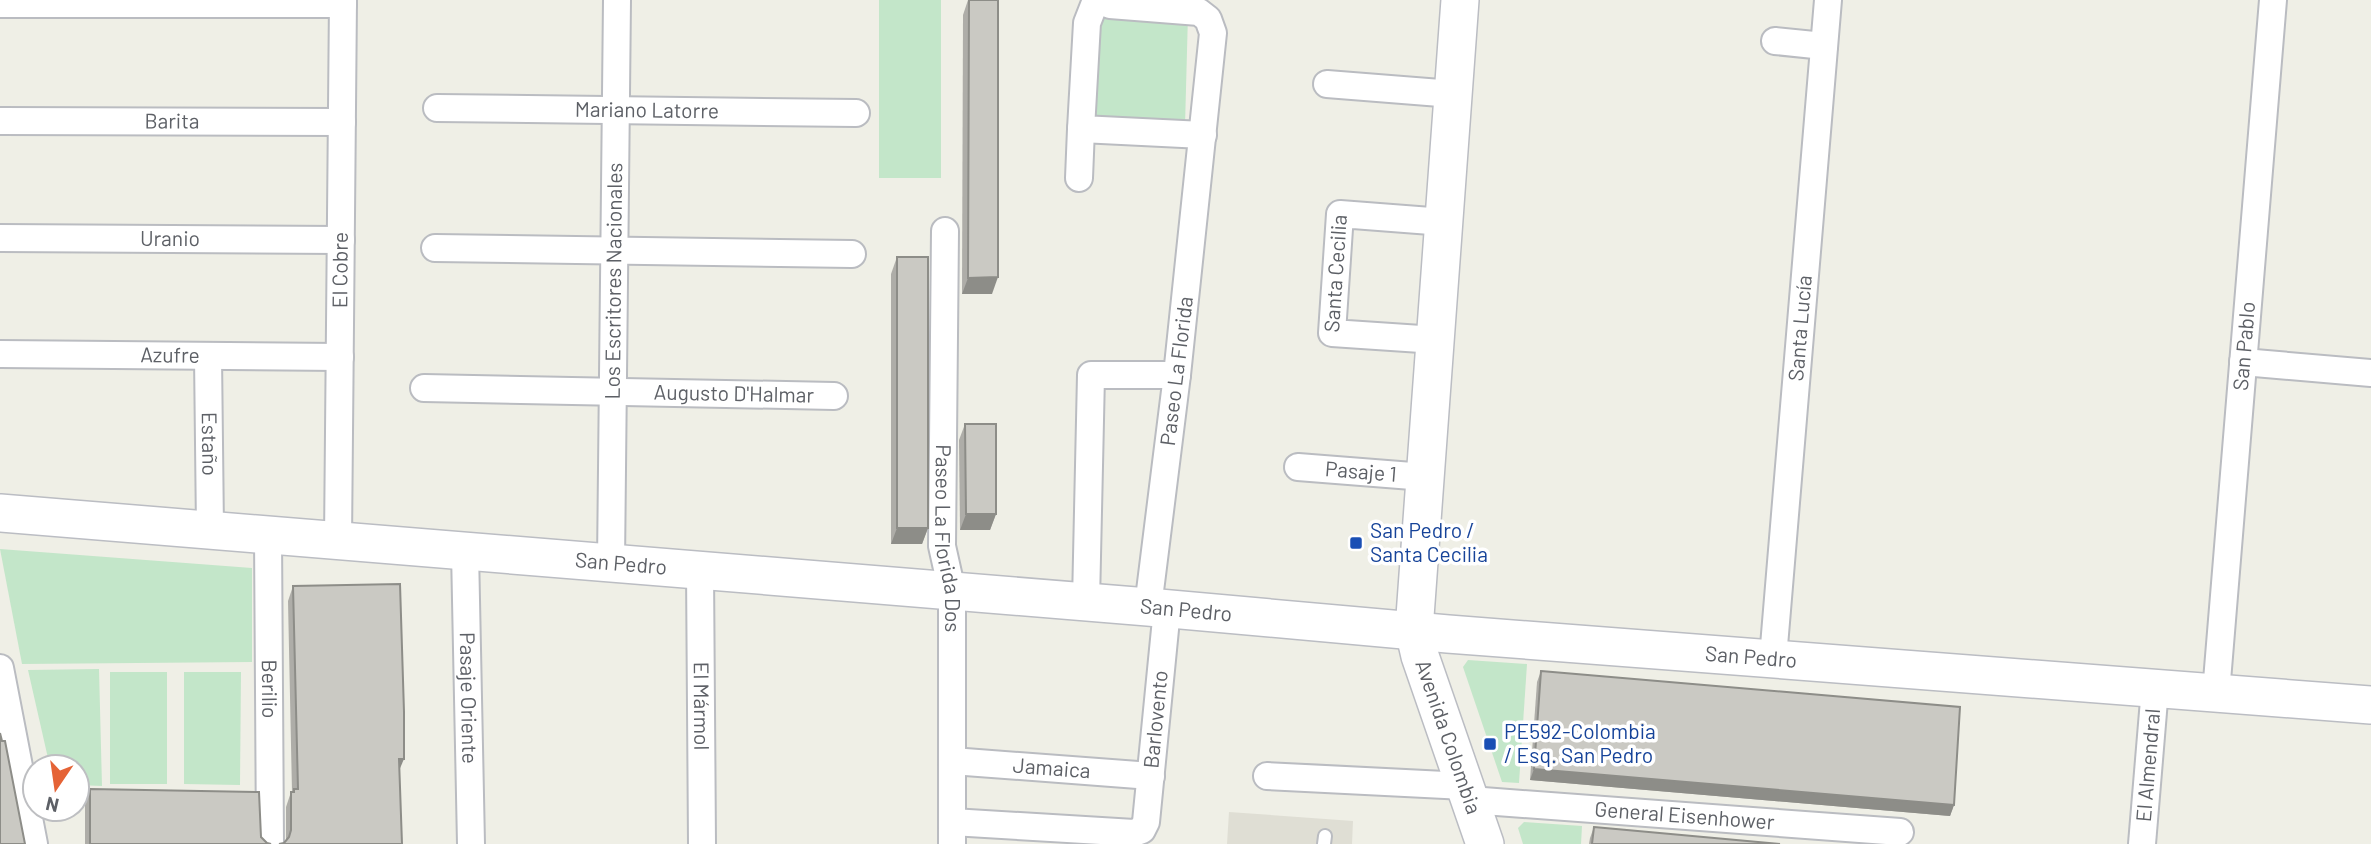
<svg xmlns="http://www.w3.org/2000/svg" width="2371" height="844" viewBox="0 0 2371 844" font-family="Barlow,sans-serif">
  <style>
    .education { fill: #dfded4 }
    .green { fill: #c3e6c9 }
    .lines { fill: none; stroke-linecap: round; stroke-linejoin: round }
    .lane-casing { stroke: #babcc1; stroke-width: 16 }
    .street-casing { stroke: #babcc1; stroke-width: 30 }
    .secondary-casing { stroke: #bbbdc3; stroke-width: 40 }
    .lane { stroke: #fff; stroke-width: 12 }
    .street { stroke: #fff; stroke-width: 26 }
    .secondary { stroke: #fff; stroke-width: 37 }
    .wall { fill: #aeada8 }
    .shaded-wall { fill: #8d8d88 }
    .building { fill: #cac9c3; stroke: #8d8d88; stroke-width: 2 }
    .transit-dot { fill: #1a4fb4; stroke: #fff; stroke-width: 2.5 }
    .labels { text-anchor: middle; stroke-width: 7; stroke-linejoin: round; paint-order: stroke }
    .street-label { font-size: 21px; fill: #5d6066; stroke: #fff }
    .transit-label { font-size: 21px; fill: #164399; stroke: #fff; text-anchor: start }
  </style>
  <rect width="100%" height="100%" fill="#efefe6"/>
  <path class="education" d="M 1229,812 L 1353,821 L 1352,844 L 1227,844 Z"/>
  <g class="green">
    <rect x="879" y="0" width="62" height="178"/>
    <path d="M 1098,12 L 1188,14 L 1185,126 L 1095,124 Z"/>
    <path d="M 0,549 L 252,568 L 252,662 L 22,664 Z"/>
    <path d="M 1468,660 L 1527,664 L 1519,783 L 1502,782 L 1463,667 Z"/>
    <path d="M 99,669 L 102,786 L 77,785 L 77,767 L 50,767 L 28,670 Z"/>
    <rect x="110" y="672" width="57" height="112"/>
    <path d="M 184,672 L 241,672 L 240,785 L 184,784 Z"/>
    <path d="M 1524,822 L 1582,826 L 1581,844 L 1523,844 L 1518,828 Z"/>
  </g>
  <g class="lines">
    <g class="lane-casing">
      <path id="lane" d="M 1324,844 L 1325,836"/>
    </g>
    <g class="street-casing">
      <g id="street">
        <path d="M 1096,0 L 1087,23 L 1081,129 L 1203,135"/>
        <path d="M 1099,0 L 1110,5 L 1199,12 L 1208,19 L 1213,33 L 1177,375 L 1148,607"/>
        <path d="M 0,4 L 343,4"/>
        <path d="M 1775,41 L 1824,46"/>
        <path d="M 1327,84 L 1453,94"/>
        <path id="s1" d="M 437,108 L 856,113"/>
        <path id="s2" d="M 0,121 L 342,122"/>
        <path d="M 1079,178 L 1081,129"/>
        <path id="s3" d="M 945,231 L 942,546 L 952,591 L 952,844"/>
        <path id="s4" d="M 0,238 L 341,240"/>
        <path d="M 435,248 L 852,254"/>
        <path id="s5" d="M 1436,340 L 1332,333 L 1340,214 L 1444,222"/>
        <path id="s6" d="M 0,354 L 340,357"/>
        <path id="s7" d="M 208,356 L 210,530"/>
        <path d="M 2243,362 L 2371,373"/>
        <path id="s8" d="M 424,388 L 834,396"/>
        <path id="s9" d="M 1298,467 L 1425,477"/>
        <path id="s10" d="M 268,535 L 270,844"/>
        <path id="s11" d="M 338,541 L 343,0"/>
        <path id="s12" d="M 465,551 L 471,844"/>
        <path id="s13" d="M 611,563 L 617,0"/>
        <path id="s14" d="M 700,570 L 702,844"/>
        <path d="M 1086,602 L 1091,375 L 1177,375"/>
        <path id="s15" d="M 1773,658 L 1828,0"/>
        <path d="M 0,668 L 34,844"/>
        <path id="s16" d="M 2216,693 L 2273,0"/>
        <path id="s17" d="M 952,761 L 1151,776"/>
        <path d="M 1267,776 L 1465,786"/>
        <path id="s18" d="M 1470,800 L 1900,832"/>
        <path id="s19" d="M 952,822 L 1134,833 L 1142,830 L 1146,822 L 1167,609"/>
        <path id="s20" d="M 2142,844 L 2155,688"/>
      </g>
    </g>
    <g class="secondary-casing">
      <g id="secondary">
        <path id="s21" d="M 1460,0 L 1414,630 L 1420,656 L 1485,844"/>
        <path id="s22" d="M 0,513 L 1148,607 L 1448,634 L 2371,705"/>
      </g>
    </g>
    <use href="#lane" class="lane"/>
    <use href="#street" class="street"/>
    <use href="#secondary" class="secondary"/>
  </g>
  <g class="wall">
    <path d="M 968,0 L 992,294 L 962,294 L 963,15 Z"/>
    <path d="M 897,257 L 928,528 L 922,544 L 891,544 L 891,274 Z"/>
    <path d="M 965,424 L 996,514 L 990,530 L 960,530 L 959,440 Z"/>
    <path d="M 293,586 L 404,712 L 284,843 L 286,841 L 286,807 L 291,792 L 292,792 L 288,601 Z"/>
    <path d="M 1541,671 L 1954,805 L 1950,816 L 1530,780 L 1537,682 Z"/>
    <path d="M 90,789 L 261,837 L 267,843 L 271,844 L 85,844 L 85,804 Z"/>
    <path d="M 1594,827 L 1780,844 L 1589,844 L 1590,838 Z"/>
  </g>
  <g class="shaded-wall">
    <path d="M 998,277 L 992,294 L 962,294 L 968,278 Z"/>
    <path d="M 966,514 L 996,514 L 990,530 L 960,530 Z"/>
    <path d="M 897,528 L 928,528 L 922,544 L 891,544 Z"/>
    <path d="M 399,759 L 404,759 L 398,773 Z"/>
    <path d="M 1534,769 L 1954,805 L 1950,816 L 1530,780 Z"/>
  </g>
  <g class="building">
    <path d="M 969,0 L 998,0 L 998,277 L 968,278 Z"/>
    <rect x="897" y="257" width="31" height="271"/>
    <path d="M 965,424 L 996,424 L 996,514 L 966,514 Z"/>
    <path d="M 400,584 L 404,712 L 404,759 L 399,759 L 402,844 L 279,844 L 284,843 L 289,837 L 291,830 L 291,792 L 294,792 L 294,789 L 298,789 L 293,586 Z"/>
    <path d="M 1541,671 L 1960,707 L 1954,805 L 1534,769 Z"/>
    <path d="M 0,733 L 2,741 L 5,741 L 25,844 L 0,844 Z"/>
    <path d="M 90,789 L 259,792 L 261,837 L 267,843 L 271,844 L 90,844 Z"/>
    <path d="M 1594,827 L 1780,844 L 1592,844 Z"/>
  </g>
  <g class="transit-dot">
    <rect x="1349" y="536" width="14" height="14" rx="3.5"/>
    <rect x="1483" y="737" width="14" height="14" rx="3.5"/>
  </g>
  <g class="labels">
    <g class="street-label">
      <text dy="7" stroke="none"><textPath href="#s1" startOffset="210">Mariano Latorre</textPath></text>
      <text dy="7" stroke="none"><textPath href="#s2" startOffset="172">Barita</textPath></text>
      <text dy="7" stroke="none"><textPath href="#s4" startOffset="170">Uranio</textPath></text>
      <text dy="7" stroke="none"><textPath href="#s11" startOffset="271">El Cobre</textPath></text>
      <text dy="7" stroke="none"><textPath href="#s5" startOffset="164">Santa Cecilia</textPath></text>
      <text dy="7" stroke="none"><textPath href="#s13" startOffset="282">Los Escritores Nacionales</textPath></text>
      <text dy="7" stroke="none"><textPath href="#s15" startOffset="331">Santa Lucía</textPath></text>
      <text dy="7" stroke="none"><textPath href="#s16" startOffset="348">San Pablo</textPath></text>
      <text dy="7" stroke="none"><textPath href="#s6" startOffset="170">Azufre</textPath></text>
      <text transform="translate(1177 371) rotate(-83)" y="7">Paseo La Florida</text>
      <text dy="7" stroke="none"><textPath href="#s8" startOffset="310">Augusto D'Halmar</textPath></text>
      <text dy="7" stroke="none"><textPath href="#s7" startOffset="88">Estaño</textPath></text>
      <text dy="7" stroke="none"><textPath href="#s9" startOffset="63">Pasaje 1</textPath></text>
      <text dy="7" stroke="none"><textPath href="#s3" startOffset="308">Paseo La Florida Dos</textPath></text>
      <text dy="7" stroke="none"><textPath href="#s22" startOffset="623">San Pedro</textPath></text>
      <text dy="7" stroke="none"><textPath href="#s22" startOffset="1190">San Pedro</textPath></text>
      <text dy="7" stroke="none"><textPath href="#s22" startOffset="1757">San Pedro</textPath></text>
      <text dy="7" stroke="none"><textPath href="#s10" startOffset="154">Berilio</textPath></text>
      <text dy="7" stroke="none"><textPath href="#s12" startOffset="147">Pasaje Oriente</textPath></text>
      <text dy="7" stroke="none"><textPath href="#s14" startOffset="136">El Mármol</textPath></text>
      <text dy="7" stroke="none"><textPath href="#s19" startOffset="303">Barlovento</textPath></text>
      <text dy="7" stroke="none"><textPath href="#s21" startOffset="744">Avenida Colombia</textPath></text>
      <text dy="7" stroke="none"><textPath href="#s20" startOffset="79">El Almendral</textPath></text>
      <text dy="7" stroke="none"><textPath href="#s17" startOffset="100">Jamaica</textPath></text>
      <text dy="7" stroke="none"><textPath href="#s18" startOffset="215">General Eisenhower</textPath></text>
    </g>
    <g class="transit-label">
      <text x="1370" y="538">San Pedro /<tspan x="1370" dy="24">Santa Cecilia</tspan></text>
      <text x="1504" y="739">PE592-Colombia<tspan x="1504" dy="24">/ Esq. San Pedro</tspan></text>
    </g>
  </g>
  <g transform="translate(56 788) rotate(193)"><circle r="33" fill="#ffffff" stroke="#bebfc2" stroke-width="2"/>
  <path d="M0-5L12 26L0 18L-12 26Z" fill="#e56336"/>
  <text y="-10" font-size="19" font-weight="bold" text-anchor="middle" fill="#5d6066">N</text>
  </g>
</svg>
